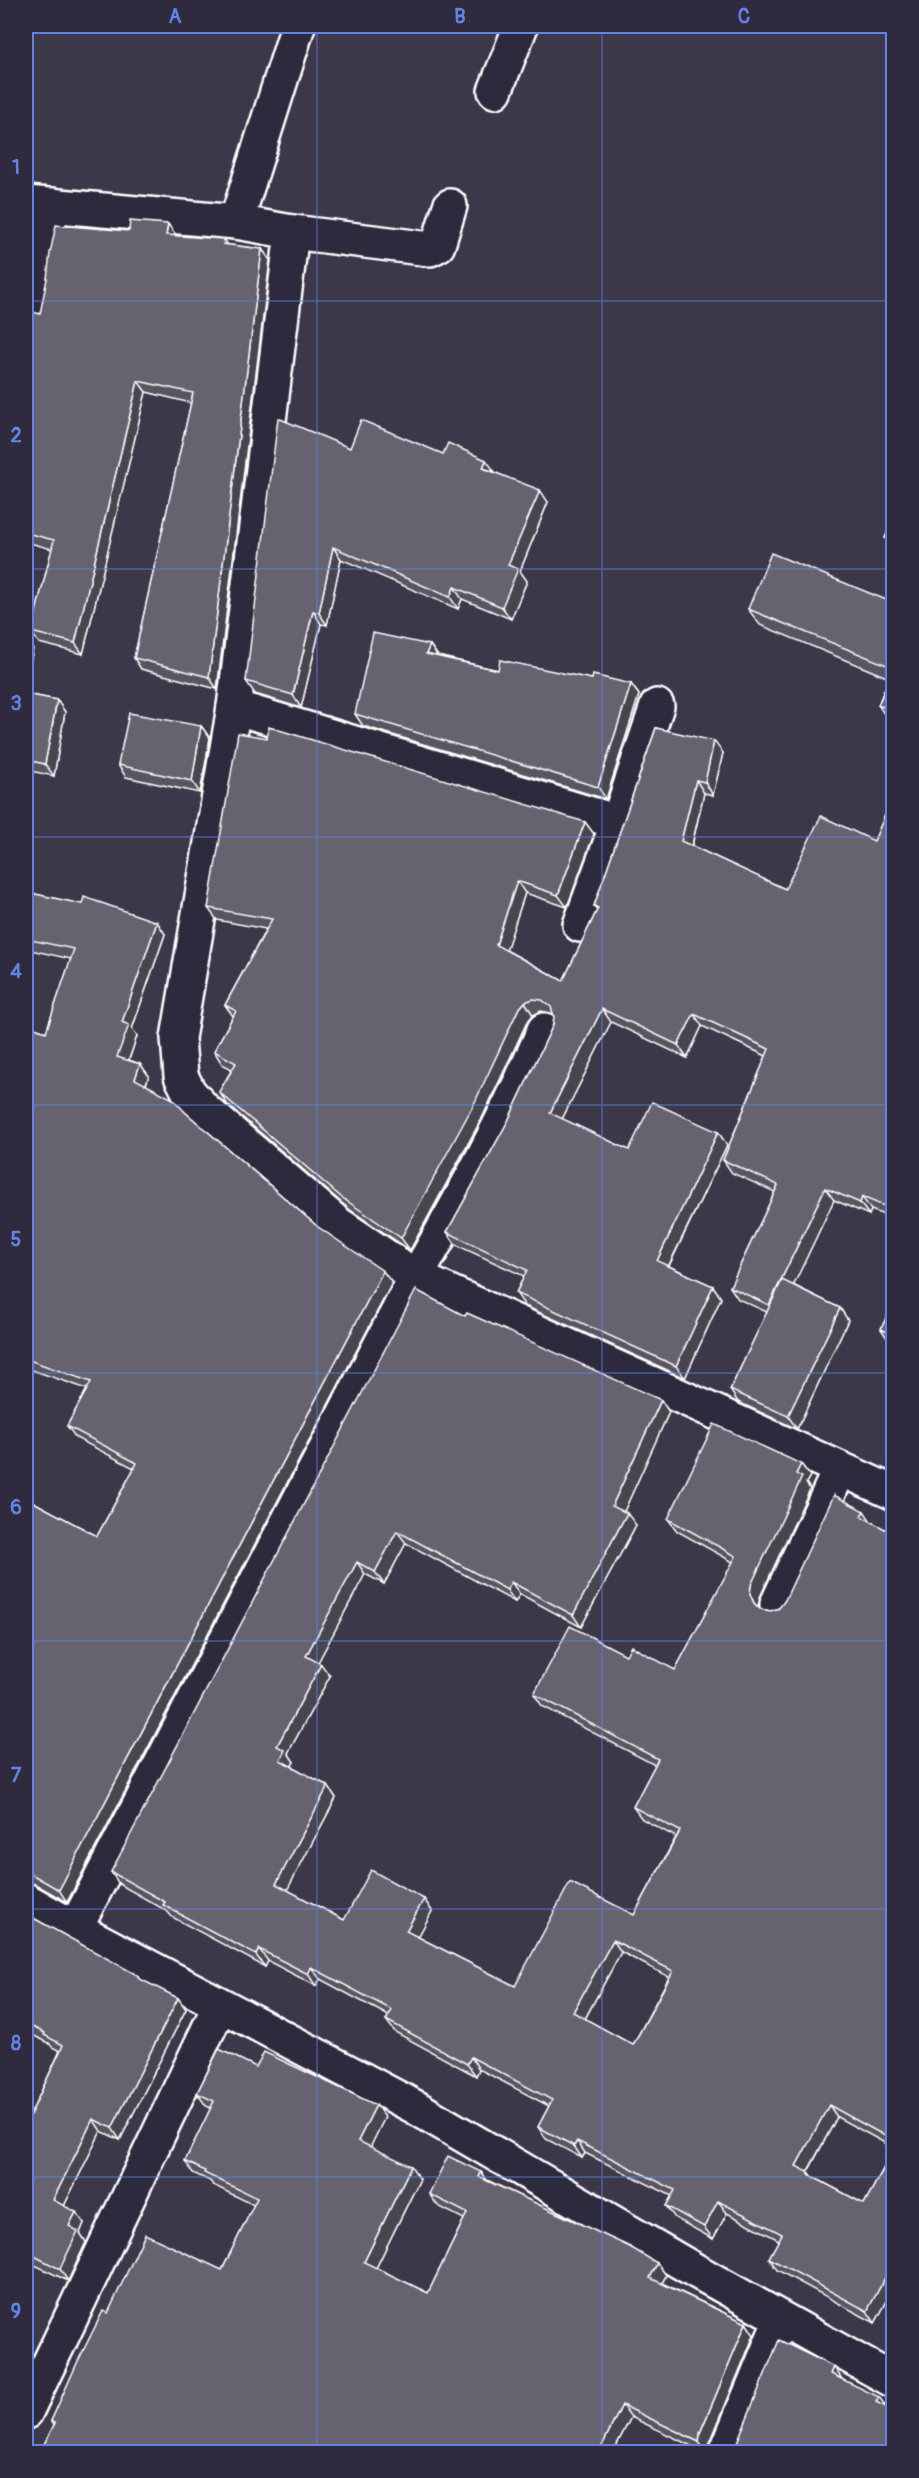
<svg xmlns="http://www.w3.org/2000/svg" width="919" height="2478" viewBox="0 0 919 2478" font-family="Pangolin,sans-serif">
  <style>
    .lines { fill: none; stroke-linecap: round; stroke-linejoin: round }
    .minor-casing { stroke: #fff; stroke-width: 38 }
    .minor { stroke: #2f2a3d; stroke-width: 33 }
    .wall { fill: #585460; stroke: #fff; stroke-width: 1.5; fill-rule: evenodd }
    .shaded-wall { fill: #47454e; stroke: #fff; stroke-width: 1.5 }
    .building { fill: #666270; stroke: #fff; stroke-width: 1.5; fill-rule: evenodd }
    .grid { fill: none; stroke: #6183e4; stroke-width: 1.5; stroke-opacity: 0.55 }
    .neatline { fill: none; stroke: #6183e4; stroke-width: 2 }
    .grid-label { font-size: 20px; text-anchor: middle; font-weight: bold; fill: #6183e4 }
  </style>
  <rect width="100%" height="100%" fill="#3c3749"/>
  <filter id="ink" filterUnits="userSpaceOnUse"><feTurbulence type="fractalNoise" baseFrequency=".0167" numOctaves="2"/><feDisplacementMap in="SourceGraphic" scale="12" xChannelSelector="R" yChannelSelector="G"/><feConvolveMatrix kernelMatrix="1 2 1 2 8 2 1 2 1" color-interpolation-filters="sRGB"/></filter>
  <g filter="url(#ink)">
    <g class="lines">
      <g class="minor-casing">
        <g id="minor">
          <path d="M 495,91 L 521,26"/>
          <path d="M 26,203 L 236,222 L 292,232 L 234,707 L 178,1038 L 181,1076 L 189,1092 L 205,1110 L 338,1224 L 416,1277 L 75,1928"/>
          <path d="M 236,222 L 298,26"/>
          <path d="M 292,232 L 430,249 L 438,245 L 450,206"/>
          <path d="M 26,313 L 53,205"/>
          <path d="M 234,707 L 618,822 L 580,925"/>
          <path d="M 618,822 L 657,706"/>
          <path d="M 544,1030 C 508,1115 462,1197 416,1277 L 894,1493"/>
          <path d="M 777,1604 L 840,1469"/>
          <path d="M 26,1900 L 75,1928 L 415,2107 L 696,2271 L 894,2381"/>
          <path d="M 26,2412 L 220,2005"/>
          <path d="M 726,2452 L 781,2319"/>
        </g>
      </g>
      <use href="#minor" class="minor"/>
    </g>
    <g class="wall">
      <path d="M 176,235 L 224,239 L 228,245 L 262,249 L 270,260 L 217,689 L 141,669 L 134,658 L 191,403 L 146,392 L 83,654 L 39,643 L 31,632 L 52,549 L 26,542 L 26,318 L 40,314 Z"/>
      <path d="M 350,448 L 443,454 L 495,472 L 548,502 L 520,571 L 527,581 L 511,619 L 462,599 L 458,609 L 341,559 L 327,625 L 321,624 L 301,708 L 255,694 L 246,681 Z"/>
      <path d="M 894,519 L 894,550 L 885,538 Z"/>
      <path d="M 894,603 L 894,723 L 889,721 L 878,705 L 889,678 L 760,625 L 748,609 Z"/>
      <path d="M 430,645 L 438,656 L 498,670 L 631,684 L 639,695 L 606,799 L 363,726 L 355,714 Z"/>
      <path d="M 26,694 L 57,700 L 65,712 L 54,776 L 26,770 Z"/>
      <path d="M 201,726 L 210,738 L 200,793 L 126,777 L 118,765 Z"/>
      <path d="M 656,728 L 723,753 L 713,795 L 704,793 L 692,846 L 785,889 L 874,841 L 894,794 L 894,1219 L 871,1210 L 869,1215 L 834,1200 L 793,1285 L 840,1308 L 848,1320 L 797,1429 L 738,1402 L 730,1390 L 767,1312 L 738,1299 L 730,1287 L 775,1192 L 732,1173 L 723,1160 L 766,1056 L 702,1026 L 687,1058 L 611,1022 L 562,1119 L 629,1150 L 718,1132 L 727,1145 L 669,1266 L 713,1286 L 721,1298 L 685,1378 L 525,1306 L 516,1293 L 524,1276 L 456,1245 L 447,1232 L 508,1121 L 553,1025 L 554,1016 L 551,1013 L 541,1011 L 533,1015 L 527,1022 L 483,1116 L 410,1250 L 349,1209 L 228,1105 L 219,1092 L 232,1069 L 222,1064 L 214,1051 L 233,1016 L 225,1005 L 266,929 L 217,920 L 208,908 L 585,822 L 594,834 L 567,907 L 525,893 L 506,950 L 563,981 L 597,910 L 594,906 Z"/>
      <path d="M 26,892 L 157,922 L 165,934 L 132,1029 L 137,1036 L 129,1060 L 140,1064 L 149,1076 L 146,1085 L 185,1112 L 318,1227 L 392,1283 L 67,1902 L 35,1884 L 26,1882 L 26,1498 L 97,1536 L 134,1468 L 76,1438 L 67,1426 L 87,1389 L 26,1368 L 26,1025 L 46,1032 L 71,959 L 26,949 Z"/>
      <path d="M 894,1301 L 894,1343 L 889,1341 L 881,1329 Z"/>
      <path d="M 465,1316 L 661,1400 L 669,1412 L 624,1511 L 636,1525 L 581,1627 L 520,1594 L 515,1602 L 406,1543 L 384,1584 L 365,1574 L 318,1662 L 330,1676 L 288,1753 L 294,1762 L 291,1766 L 328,1786 L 336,1798 L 287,1890 L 344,1920 L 424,1899 L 432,1911 L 418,1937 L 515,1986 L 634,1915 L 676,1837 L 642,1819 L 633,1807 L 655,1765 L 542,1706 L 534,1694 L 626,1655 L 675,1670 L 733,1562 L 677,1531 L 668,1519 L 801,1464 L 810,1476 L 806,1483 L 810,1489 L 760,1597 L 758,1606 L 760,1609 L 771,1611 L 779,1608 L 871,1522 L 894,1534 L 894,2148 L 837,2117 L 808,2172 L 810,2173 L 813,2177 L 864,2204 L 894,2149 L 894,2288 L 875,2323 L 777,2270 L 769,2258 L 779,2240 L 727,2213 L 713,2239 L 675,2218 L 666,2206 L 672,2196 L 585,2153 L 582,2158 L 546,2139 L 538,2127 L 549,2106 L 479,2069 L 476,2076 L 395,2032 L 386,2020 L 389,2016 L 320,1979 L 316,1986 L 268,1961 L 265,1967 L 172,1917 L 167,1911 L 119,1884 L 111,1872 ZM 621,1952 L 669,1977 L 633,2045 L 585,2019 Z"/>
      <path d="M 26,1914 L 143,1981 L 178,1998 L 186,2009 L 120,2140 L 101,2131 L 64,2206 L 84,2223 L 80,2233 L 86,2242 L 68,2281 L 33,2264 L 26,2280 L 26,2124 L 60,2051 L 52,2047 L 49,2043 L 26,2032 Z"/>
      <path d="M 256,2067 L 376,2105 L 385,2117 L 370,2147 L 420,2179 L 376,2268 L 428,2293 L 464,2219 L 438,2206 L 429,2194 L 481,2172 L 487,2180 L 657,2263 L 666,2275 L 662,2283 L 746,2323 L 754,2335 L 709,2445 L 708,2452 L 704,2452 L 631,2417 L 613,2452 L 40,2452 L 54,2425 L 51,2421 L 108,2313 L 222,2270 L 254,2205 L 213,2185 L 210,2181 L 193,2173 L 185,2161 L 211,2108 L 206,2106 L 197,2093 Z"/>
    </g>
    <g class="shaded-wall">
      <path d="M 168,224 L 176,235 L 174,247 L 166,235 Z"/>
      <path d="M 262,249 L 270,260 L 217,689 L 209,677 Z"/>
      <path d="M 138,381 L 146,392 L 83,654 L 75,643 Z"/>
      <path d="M 486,460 L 495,472 L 483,468 Z"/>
      <path d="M 540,490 L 548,502 L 520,571 L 527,581 L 511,619 L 502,607 L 508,565 Z"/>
      <path d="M 333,547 L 341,559 L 327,625 L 319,613 Z"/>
      <path d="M 454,587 L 462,599 L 458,609 L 450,597 Z"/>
      <path d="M 313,611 L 321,624 L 301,708 L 293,695 Z"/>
      <path d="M 26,639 L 33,649 L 26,684 Z"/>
      <path d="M 430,645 L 438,657 L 426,654 Z"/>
      <path d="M 631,684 L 639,695 L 606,799 L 598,787 Z"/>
      <path d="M 57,700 L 65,712 L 54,776 L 45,764 Z"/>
      <path d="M 201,726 L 210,738 L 200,793 L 192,781 Z"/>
      <path d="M 714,741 L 723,753 L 713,795 L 705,782 Z"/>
      <path d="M 696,780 L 704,793 L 690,853 L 681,841 Z"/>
      <path d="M 585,822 L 594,834 L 567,907 L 558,895 Z"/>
      <path d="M 517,881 L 525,893 L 504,957 L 496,945 Z"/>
      <path d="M 157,922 L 165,934 L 132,1029 L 137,1036 L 126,1068 L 117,1057 L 122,1022 Z"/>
      <path d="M 525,1002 L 533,1015 L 527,1022 L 483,1116 L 410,1250 L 401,1238 L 518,1010 Z"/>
      <path d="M 602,1009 L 611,1022 L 559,1125 L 550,1113 Z"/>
      <path d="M 694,1014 L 702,1026 L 687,1058 L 678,1045 Z"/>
      <path d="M 140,1064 L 149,1076 L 143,1091 L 135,1079 Z"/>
      <path d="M 718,1132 L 727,1145 L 665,1273 L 657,1261 Z"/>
      <path d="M 825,1188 L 834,1200 L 778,1318 L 769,1305 Z"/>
      <path d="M 862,1197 L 871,1210 L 869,1215 L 860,1203 Z"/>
      <path d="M 383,1271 L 392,1283 L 67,1902 L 59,1890 Z"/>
      <path d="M 713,1286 L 721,1298 L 685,1378 L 676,1366 Z"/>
      <path d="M 840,1308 L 848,1320 L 797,1429 L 788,1416 Z"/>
      <path d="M 661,1400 L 669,1412 L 621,1518 L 612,1506 Z"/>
      <path d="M 801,1464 L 810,1476 L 806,1483 L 810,1489 L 760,1597 L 758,1606 L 762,1615 L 754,1603 L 750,1594 L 751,1585 L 796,1474 Z"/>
      <path d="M 864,1511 L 872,1523 L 861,1516 Z"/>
      <path d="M 627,1513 L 636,1525 L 581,1627 L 573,1615 Z"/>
      <path d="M 397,1531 L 406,1543 L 384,1584 L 375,1572 Z"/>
      <path d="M 357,1562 L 365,1574 L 315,1668 L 306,1656 Z"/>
      <path d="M 511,1582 L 520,1594 L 515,1602 L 507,1590 Z"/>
      <path d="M 321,1664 L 330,1676 L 288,1753 L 294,1762 L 288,1772 L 280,1760 L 277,1746 Z"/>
      <path d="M 328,1786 L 336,1798 L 284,1896 L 276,1884 Z"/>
      <path d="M 424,1899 L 432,1911 L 415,1943 L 406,1931 Z"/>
      <path d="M 613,1940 L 621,1952 L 582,2024 L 573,2012 Z"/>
      <path d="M 259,1949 L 268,1961 L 265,1967 L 256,1955 Z"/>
      <path d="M 311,1967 L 320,1979 L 316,1986 L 308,1974 Z"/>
      <path d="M 178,1998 L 186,2009 L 120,2140 L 112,2128 Z"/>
      <path d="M 471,2057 L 479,2069 L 476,2076 L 467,2064 Z"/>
      <path d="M 376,2105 L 385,2117 L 367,2154 L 358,2141 Z"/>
      <path d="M 829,2105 L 837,2117 L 804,2178 L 796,2166 Z"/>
      <path d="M 93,2119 L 101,2131 L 61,2212 L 53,2200 Z"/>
      <path d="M 577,2141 L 585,2153 L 582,2158 L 574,2146 Z"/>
      <path d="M 411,2166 L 420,2179 L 373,2274 L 364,2262 Z"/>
      <path d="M 481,2172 L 490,2185 L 479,2177 Z"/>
      <path d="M 718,2201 L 727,2213 L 713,2239 L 704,2227 Z"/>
      <path d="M 76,2212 L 84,2223 L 80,2233 L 86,2242 L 68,2281 L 60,2269 L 69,2226 Z"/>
      <path d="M 26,2253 L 33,2264 L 26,2280 Z"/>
      <path d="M 657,2263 L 666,2275 L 659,2290 L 650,2278 Z"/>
      <path d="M 886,2276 L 894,2288 L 875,2323 L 867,2311 Z"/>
      <path d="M 746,2323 L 754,2335 L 709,2445 L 708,2452 L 706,2452 L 699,2442 L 700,2433 Z"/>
      <path d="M 834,2367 L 842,2379 L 831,2374 Z"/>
      <path d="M 879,2397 L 887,2408 L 876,2402 Z"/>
      <path d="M 622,2405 L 631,2417 L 613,2452 L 599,2452 Z"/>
    </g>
    <g class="building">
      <path d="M 130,221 L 168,224 L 166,235 L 224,239 L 223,244 L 262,249 L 209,677 L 134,658 L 193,393 L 138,381 L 75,643 L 31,632 L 54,540 L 26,533 L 26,318 L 33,312 L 40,314 L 47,279 L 50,253 L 56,225 L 129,231 Z"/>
      <path d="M 278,418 L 350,448 L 361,420 L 443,454 L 448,443 L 486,460 L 483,468 L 540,490 L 508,565 L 518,569 L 502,607 L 454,587 L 450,597 L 333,547 L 319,613 L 313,611 L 293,695 L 246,681 Z"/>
      <path d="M 894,519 L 894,542 L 885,538 Z"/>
      <path d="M 771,553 L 894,603 L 894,668 L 748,609 Z"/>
      <path d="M 373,633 L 430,645 L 426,654 L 498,670 L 500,660 L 592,679 L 593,675 L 631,684 L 598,787 L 355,714 Z"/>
      <path d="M 894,669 L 894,711 L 878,705 Z"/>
      <path d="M 26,694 L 57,700 L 45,764 L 26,760 Z"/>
      <path d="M 129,713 L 201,726 L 192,781 L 118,765 Z"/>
      <path d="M 269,727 L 585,822 L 558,895 L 517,881 L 496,945 L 563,981 L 598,908 L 594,906 L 656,728 L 714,741 L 705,782 L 696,780 L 681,841 L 785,889 L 821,816 L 874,841 L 894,794 L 894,1210 L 862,1197 L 860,1203 L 825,1188 L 769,1305 L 730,1287 L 778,1185 L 723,1160 L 769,1049 L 694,1014 L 678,1045 L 602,1009 L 550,1113 L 629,1150 L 652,1102 L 718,1132 L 657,1261 L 713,1286 L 676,1366 L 516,1293 L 527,1270 L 447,1232 L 508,1121 L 553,1025 L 554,1016 L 551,1007 L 542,1000 L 533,999 L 525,1002 L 518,1010 L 474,1104 L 401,1238 L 341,1197 L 219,1092 L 236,1063 L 214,1051 L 236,1011 L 225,1005 L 272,919 L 208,908 L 238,733 L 267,738 Z"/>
      <path d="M 26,892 L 82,904 L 84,897 L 157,922 L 122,1022 L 129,1025 L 117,1057 L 140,1064 L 135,1079 L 173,1099 L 185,1112 L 318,1227 L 383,1271 L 59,1890 L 26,1871 L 26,1498 L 97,1536 L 137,1463 L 67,1426 L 91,1382 L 26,1359 L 26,1025 L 46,1032 L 74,949 L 26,939 Z"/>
      <path d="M 782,1280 L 840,1308 L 788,1416 L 730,1390 Z"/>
      <path d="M 416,1290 L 465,1316 L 467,1313 L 661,1400 L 612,1506 L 627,1513 L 573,1615 L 511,1582 L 507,1590 L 397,1531 L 375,1572 L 357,1562 L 306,1656 L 321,1664 L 277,1746 L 285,1750 L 280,1760 L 328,1786 L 276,1884 L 344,1920 L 371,1870 L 424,1899 L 406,1931 L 515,1986 L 570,1882 L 634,1915 L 680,1831 L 633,1807 L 658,1759 L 534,1694 L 570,1626 L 626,1655 L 631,1646 L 675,1670 L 736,1556 L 668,1519 L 714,1424 L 801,1464 L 796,1474 L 802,1477 L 751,1585 L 750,1594 L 754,1603 L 760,1609 L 771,1611 L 779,1608 L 785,1600 L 834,1495 L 864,1511 L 861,1516 L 894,1534 L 894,2141 L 829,2105 L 796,2166 L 810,2173 L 809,2175 L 864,2204 L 894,2150 L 894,2280 L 886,2276 L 867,2311 L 769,2258 L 782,2234 L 718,2201 L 704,2227 L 666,2206 L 675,2190 L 577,2141 L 574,2146 L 538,2127 L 552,2100 L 471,2057 L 467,2064 L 386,2020 L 392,2010 L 311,1967 L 308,1974 L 259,1949 L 256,1955 L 163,1905 L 165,1902 L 111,1872 ZM 613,1940 L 673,1971 L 633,2045 L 573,2012 Z"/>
      <path d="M 894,1301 L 894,1335 L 881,1329 Z"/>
      <path d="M 26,1914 L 139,1976 L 138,1978 L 178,1998 L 112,2128 L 93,2119 L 53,2200 L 76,2212 L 69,2226 L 78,2231 L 60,2269 L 26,2252 L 26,2124 L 63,2045 L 44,2035 L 45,2033 L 26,2024 Z"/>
      <path d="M 219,2049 L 256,2067 L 264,2052 L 376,2105 L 358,2141 L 411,2166 L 364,2262 L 428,2293 L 467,2213 L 429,2194 L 448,2156 L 481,2172 L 479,2177 L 630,2247 L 657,2263 L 650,2278 L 746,2323 L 700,2433 L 699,2442 L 622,2405 L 599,2452 L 40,2452 L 55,2423 L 51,2421 L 78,2361 L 103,2311 L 108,2313 L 145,2234 L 222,2270 L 257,2198 L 204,2173 L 205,2171 L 185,2161 L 214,2101 L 197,2093 Z"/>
      <path d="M 779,2340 L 834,2367 L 831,2374 L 879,2397 L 876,2402 L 894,2411 L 894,2452 L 731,2452 L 735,2447 Z"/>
    </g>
  </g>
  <path class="grid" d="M 317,26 L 317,2452M 602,26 L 602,2452M 26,301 L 894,301M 26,569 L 894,569M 26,837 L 894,837M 26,1105 L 894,1105M 26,1373 L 894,1373M 26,1641 L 894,1641M 26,1909 L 894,1909M 26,2177 L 894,2177"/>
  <rect width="919" height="2478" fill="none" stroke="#2f2a3d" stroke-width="66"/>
  <rect x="33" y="33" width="853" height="2412" class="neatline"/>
  <g class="grid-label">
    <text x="175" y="23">A</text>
    <text x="460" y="23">B</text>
    <text x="744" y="23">C</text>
    <text x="16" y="174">1</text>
    <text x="16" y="442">2</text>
    <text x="16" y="710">3</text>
    <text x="16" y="978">4</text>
    <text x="16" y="1246">5</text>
    <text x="16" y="1514">6</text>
    <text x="16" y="1782">7</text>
    <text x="16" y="2050">8</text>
    <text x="16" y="2318">9</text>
  </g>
</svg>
